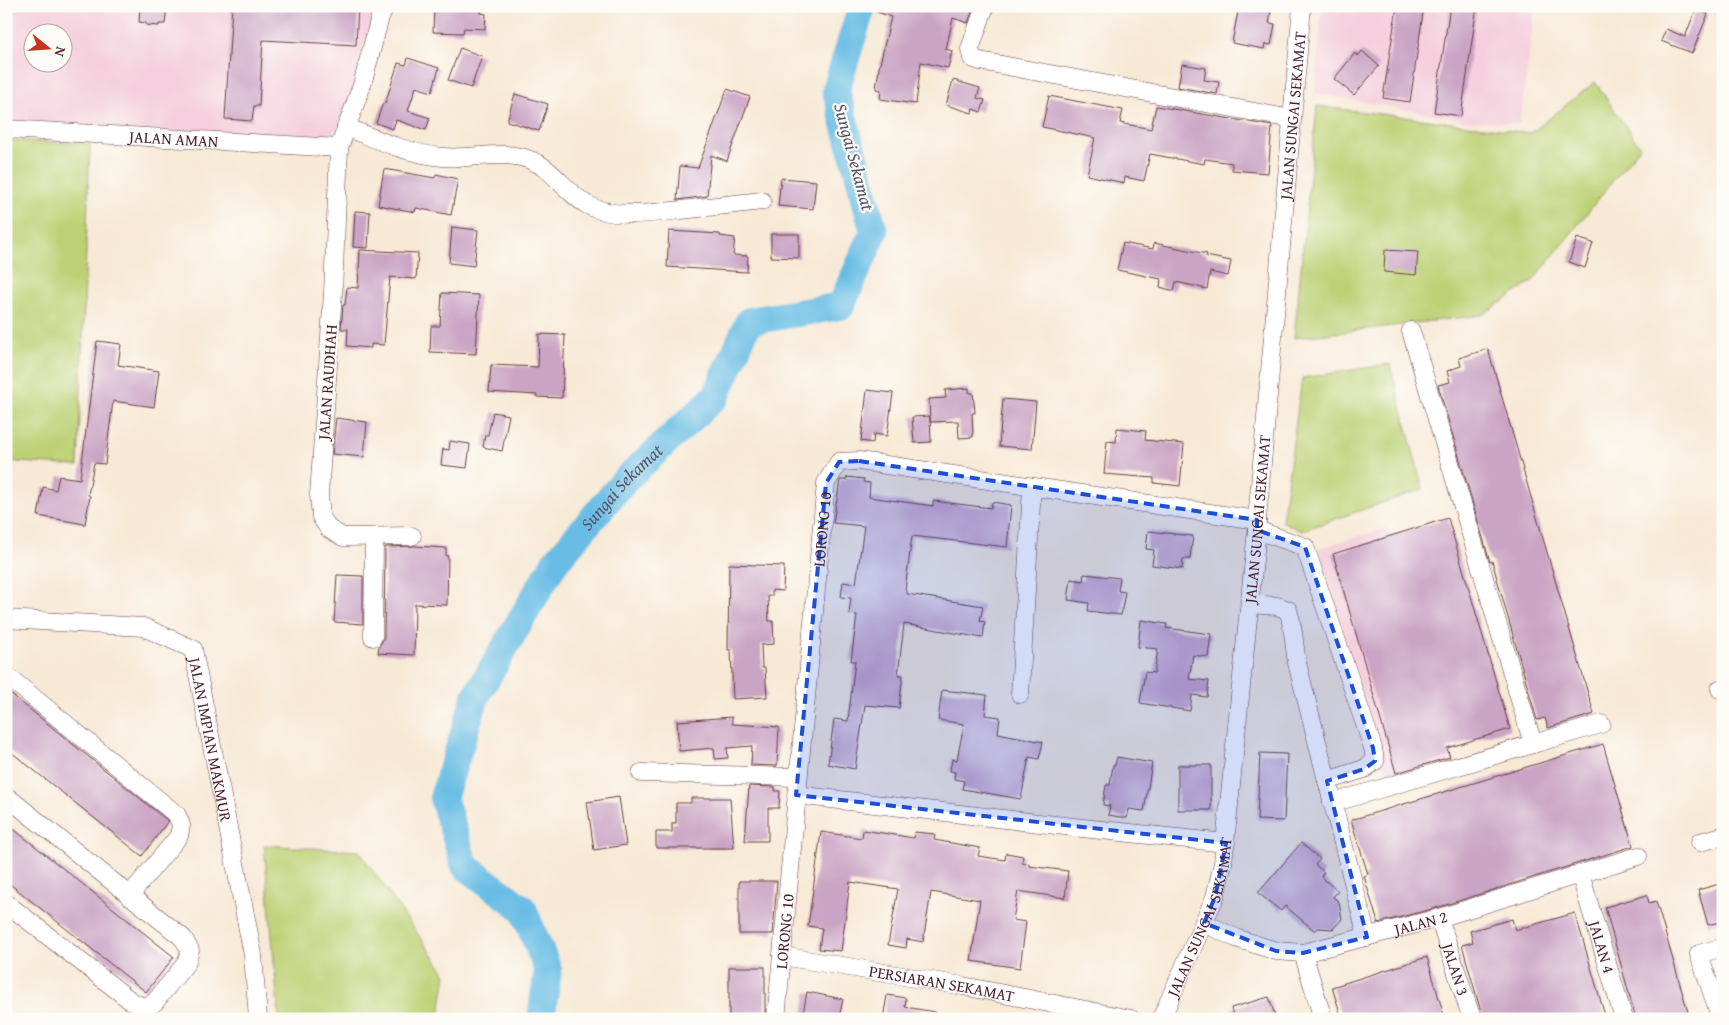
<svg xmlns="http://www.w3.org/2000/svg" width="1729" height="1025" viewBox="0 0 1729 1025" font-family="'Gentium Book Plus',serif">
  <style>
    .built { fill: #f4cfdd; fill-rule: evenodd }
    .green { fill: #bcd174; stroke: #837850 }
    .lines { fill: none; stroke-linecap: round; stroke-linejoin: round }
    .river { stroke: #69bde5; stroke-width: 28 }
    .building { fill: #caa4c4 }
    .minor-casing { stroke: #643d44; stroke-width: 19 }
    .minor { stroke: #fff; stroke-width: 18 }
    .marked { fill: #1d4ed8; fill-opacity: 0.2; stroke: #1d4ed8; stroke-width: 4; stroke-dasharray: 10 6; stroke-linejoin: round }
    .labels { text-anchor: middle; stroke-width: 4.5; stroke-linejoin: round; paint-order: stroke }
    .street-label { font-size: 16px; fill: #4a1f2b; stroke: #fdfcf7 }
    .water-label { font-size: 18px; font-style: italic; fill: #55566c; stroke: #fdfcf7 }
  </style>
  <rect width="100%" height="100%" fill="#fdfcf7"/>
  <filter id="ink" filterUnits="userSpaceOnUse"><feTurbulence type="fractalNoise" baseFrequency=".02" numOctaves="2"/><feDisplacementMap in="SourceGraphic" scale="10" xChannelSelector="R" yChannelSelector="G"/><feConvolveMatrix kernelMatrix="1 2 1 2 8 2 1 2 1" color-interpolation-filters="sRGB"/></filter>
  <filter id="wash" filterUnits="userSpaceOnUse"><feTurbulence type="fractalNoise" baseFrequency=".0096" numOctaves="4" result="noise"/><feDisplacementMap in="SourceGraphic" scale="20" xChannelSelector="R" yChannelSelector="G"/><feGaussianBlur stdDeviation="1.12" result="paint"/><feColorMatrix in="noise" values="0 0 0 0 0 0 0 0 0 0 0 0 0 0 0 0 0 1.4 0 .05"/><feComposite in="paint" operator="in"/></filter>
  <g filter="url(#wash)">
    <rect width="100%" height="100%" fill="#f7e9d5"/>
    <g class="built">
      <path d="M 6,6 L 379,6 L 360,57 L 352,101 L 341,123 L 331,135 L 320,140 L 6,125 ZM 32,32 L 62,32 L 62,62 L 32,62 Z"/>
      <path d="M 1322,6 L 1535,6 L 1520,124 L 1460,120 L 1315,93 Z"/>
      <path d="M 1387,528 L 1456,761 L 1389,781 L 1319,548 Z"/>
    </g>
    <g class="green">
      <path d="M 1595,82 L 1640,147 L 1532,282 L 1482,315 L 1294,338 L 1317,106 L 1531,133 Z"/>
      <path d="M 6,140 L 90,144 L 78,466 L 6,461 Z"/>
      <path d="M 1390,364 L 1423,489 L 1301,531 L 1282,521 L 1302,378 Z"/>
      <path d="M 264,845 L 359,851 L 446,974 L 439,1019 L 279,1019 Z"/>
    </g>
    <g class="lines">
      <path class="river" id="s1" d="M 541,1019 L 548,970 L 523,909 L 465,866 L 443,798 L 476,696 L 555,562 L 627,478 L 716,396 L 749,321 L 841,306 L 874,232 L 836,90 L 862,6"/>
    </g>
    <g id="blocks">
      <g class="building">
        <path d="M 140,6 L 167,6 L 165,24 L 159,24 L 159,26 L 146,25 L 146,23 L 139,22 Z"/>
        <path d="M 232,6 L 358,6 L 356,45 L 263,40 L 259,106 L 254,106 L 252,121 L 225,119 Z"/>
        <path d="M 441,6 L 481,6 L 481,13 L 486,14 L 485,29 L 464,28 L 463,33 L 433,32 L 434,7 Z"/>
        <path d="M 866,6 L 974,6 L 968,23 L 953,18 L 946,49 L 952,51 L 948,68 L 921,62 L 916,104 L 880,99 L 881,90 L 876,89 L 879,68 L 891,17 L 866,8 Z"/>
        <path d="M 1239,6 L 1272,6 L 1269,23 L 1275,24 L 1271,45 L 1265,44 L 1264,49 L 1232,43 Z"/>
        <path d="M 1397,6 L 1424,6 L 1410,102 L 1383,98 Z"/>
        <path d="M 1450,6 L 1477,6 L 1461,116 L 1434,112 Z"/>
        <path d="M 1696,9 L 1708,14 L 1692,53 L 1661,41 L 1666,29 L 1685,37 Z"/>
        <path d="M 460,48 L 482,56 L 471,88 L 448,80 Z"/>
        <path d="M 1362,51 L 1379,66 L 1354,95 L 1334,79 L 1355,53 L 1358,56 Z"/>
        <path d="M 408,58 L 439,68 L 432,92 L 416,87 L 408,111 L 430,118 L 426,130 L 396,120 L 393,129 L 376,123 L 383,103 L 385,104 L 398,63 L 406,65 Z"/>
        <path d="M 1182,64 L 1206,68 L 1204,80 L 1219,82 L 1217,94 L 1178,87 Z"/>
        <path d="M 953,80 L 980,88 L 977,98 L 985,100 L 981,112 L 973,109 L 972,113 L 946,105 Z"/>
        <path d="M 727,89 L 750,97 L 727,161 L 711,155 L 707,196 L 677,200 L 680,166 L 698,168 Z"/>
        <path d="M 515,94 L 548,104 L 539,131 L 507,121 Z"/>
        <path d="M 1049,96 L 1123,110 L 1120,123 L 1151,129 L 1156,106 L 1272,126 L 1268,173 L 1232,170 L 1232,163 L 1205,159 L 1204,164 L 1150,154 L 1144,181 L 1125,177 L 1124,183 L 1087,175 L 1095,138 L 1042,127 Z"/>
        <path d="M 384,169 L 435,178 L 436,174 L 458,179 L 451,215 L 416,208 L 415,212 L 378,205 Z"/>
        <path d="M 781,178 L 816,181 L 813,209 L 778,206 Z"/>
        <path d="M 355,211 L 370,212 L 368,248 L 353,247 Z"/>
        <path d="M 452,227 L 478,230 L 474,266 L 449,263 Z"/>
        <path d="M 669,231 L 720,234 L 720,236 L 735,238 L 733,255 L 748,256 L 747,272 L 667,267 Z"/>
        <path d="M 771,234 L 799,234 L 799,258 L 771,257 Z"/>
        <path d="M 1577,238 L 1593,243 L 1585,268 L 1569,262 Z"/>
        <path d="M 1123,243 L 1153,249 L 1154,243 L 1207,254 L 1206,256 L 1231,261 L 1228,276 L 1210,272 L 1207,289 L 1176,282 L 1174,291 L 1160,287 L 1161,279 L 1117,270 Z"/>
        <path d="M 360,250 L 418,253 L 416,279 L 390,277 L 384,345 L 371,344 L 371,348 L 347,346 L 348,329 L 341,329 L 343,305 L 345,305 L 347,287 L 358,288 Z"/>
        <path d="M 1385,250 L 1418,252 L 1416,275 L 1384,272 Z"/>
        <path d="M 442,293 L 479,295 L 476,354 L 430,352 L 431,326 L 440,326 Z"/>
        <path d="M 539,334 L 565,335 L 562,398 L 537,397 L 537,395 L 489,392 L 491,365 L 538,367 Z"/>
        <path d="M 97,341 L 121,344 L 118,365 L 159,371 L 154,407 L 113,401 L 105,464 L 94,463 L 88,495 L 90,496 L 85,524 L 38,516 L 43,487 L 56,490 L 59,476 L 80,479 Z"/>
        <path d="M 1488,349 L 1594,714 L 1548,728 L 1545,718 L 1537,720 L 1492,561 L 1490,562 L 1438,385 L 1450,382 L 1447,371 L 1461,366 L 1459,358 Z"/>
        <path d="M 969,388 L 969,393 L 973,393 L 975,413 L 972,413 L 973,437 L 959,438 L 958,421 L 930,422 L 929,399 L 946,398 L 945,390 Z"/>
        <path d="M 867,390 L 893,393 L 887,436 L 874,434 L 873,443 L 861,441 Z"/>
        <path d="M 1003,399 L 1036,402 L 1032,449 L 999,446 Z"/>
        <path d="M 493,412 L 509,415 L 502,451 L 483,447 L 485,435 L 488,435 Z"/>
        <path d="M 930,416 L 931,442 L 914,443 L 912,417 Z"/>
        <path d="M 336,418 L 367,422 L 364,457 L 332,454 Z"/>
        <path d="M 1117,428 L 1146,431 L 1145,440 L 1184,444 L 1180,486 L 1154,483 L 1154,478 L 1104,474 L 1107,441 L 1116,442 Z"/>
        <path d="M 450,441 L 470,444 L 467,468 L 441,465 L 443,449 L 449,450 Z"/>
        <path d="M 847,477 L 864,479 L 863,482 L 870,483 L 869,497 L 933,506 L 933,501 L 991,508 L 992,502 L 1011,505 L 1007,547 L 912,536 L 905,590 L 907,591 L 907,594 L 983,606 L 980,621 L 985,622 L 983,638 L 904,624 L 898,675 L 903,675 L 899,708 L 865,705 L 855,769 L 828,764 L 834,719 L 848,721 L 855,661 L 851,661 L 857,615 L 849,614 L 851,598 L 841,597 L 843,582 L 856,584 L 864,526 L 833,523 L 840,480 L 846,480 Z"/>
        <path d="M 1448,518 L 1510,729 L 1447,748 L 1450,757 L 1396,773 L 1333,554 Z"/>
        <path d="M 1148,531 L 1193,536 L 1190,559 L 1183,559 L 1182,569 L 1152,565 L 1154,550 L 1146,549 Z"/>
        <path d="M 415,546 L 446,548 L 446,556 L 448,556 L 447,605 L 415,604 L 414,655 L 378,653 L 379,646 L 382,642 L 384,637 L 385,547 Z"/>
        <path d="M 729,564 L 784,566 L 783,591 L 772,590 L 772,596 L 768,596 L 769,621 L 773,621 L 774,644 L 761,645 L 762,668 L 765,668 L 767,697 L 733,699 L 731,650 L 728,650 Z"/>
        <path d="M 1084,574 L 1120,578 L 1118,591 L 1125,592 L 1121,615 L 1088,611 L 1089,603 L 1068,600 L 1071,579 L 1083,581 Z"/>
        <path d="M 337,575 L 363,576 L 363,624 L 334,622 Z"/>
        <path d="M 1141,620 L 1167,624 L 1166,628 L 1211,634 L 1208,657 L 1193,655 L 1189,679 L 1209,681 L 1207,697 L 1192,695 L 1190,711 L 1140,703 L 1145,672 L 1154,673 L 1158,649 L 1138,647 Z"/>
        <path d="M 6,690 L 168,821 L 142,856 L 6,748 Z"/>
        <path d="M 942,690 L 987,695 L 985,715 L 1000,717 L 998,733 L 1043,742 L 1039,759 L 1029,757 L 1021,799 L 962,789 L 964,781 L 954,779 L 955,772 L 950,771 L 952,759 L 957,760 L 964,724 L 938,720 Z"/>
        <path d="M 732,717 L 732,724 L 779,727 L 777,766 L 751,765 L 752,746 L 727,748 L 728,758 L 715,759 L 714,748 L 679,751 L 677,721 Z"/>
        <path d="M 1603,744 L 1633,846 L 1436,908 L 1378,923 L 1364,876 L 1368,874 L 1351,820 Z"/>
        <path d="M 1260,753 L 1287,754 L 1284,821 L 1257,820 Z"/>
        <path d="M 1117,757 L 1152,763 L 1144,811 L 1129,809 L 1127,818 L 1108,815 L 1110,806 L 1103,805 L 1106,785 L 1110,785 L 1113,765 L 1115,765 Z"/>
        <rect x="1178" y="765" width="33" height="45"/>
        <path d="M 749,786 L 775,787 L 775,791 L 780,791 L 779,808 L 768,808 L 768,841 L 745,841 Z"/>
        <path d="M 619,797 L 626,845 L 594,850 L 587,802 Z"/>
        <path d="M 691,798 L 730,798 L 734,848 L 656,848 L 656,832 L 672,832 L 672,823 L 676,823 L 676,803 L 691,803 Z"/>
        <path d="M 6,823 L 174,957 L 146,992 L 6,881 Z"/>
        <path d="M 863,830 L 914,838 L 915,832 L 935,834 L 934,840 L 980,848 L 978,856 L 1005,860 L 1006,853 L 1023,856 L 1022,863 L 1029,864 L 1029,866 L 1068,871 L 1065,898 L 1018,891 L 1013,920 L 1026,922 L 1020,968 L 971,961 L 980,900 L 931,892 L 923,942 L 907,939 L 906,948 L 888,945 L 898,889 L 850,882 L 841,951 L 819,949 L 822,928 L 808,926 L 821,832 L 862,838 Z"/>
        <path d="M 1301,843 L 1320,859 L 1315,865 L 1324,872 L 1321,877 L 1338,891 L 1333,897 L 1339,902 L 1342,919 L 1333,929 L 1318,928 L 1315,931 L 1285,906 L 1281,911 L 1258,893 Z"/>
        <path d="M 739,881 L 777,881 L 773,934 L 739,934 Z"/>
        <path d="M 1723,883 L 1723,921 L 1708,925 L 1698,890 Z"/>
        <path d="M 1647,895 L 1649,903 L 1656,901 L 1690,1019 L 1636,1019 L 1605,907 Z"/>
        <path d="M 1575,913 L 1606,1019 L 1483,1019 L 1462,945 L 1473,942 L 1470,931 L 1512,919 L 1515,930 Z"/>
        <path d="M 1427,957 L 1445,1019 L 1342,1019 L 1332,987 Z"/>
        <rect x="729" y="967" width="36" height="52"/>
        <path d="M 807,992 L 843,999 L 839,1019 L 802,1019 Z"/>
        <path d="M 887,995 L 906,998 L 905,1007 L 935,1012 L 934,1019 L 883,1019 Z"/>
        <path d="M 1269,997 L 1276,1019 L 1234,1019 L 1231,1008 Z"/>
      </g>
    </g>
  </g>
  <g filter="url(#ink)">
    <use href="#blocks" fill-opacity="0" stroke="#643d44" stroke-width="1"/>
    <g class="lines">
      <g class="minor-casing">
        <g id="minor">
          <path d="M 385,6 L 380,17 L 362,85 L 339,148 L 333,293 L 319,495 L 321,517 L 329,529 L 343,537 L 412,536"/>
          <path d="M 985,6 L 970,49 L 972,58 L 980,61 L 1292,119"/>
          <path d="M 346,127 C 378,140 409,154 443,157 C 471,160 503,149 530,160 C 553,168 565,192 586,204 C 614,221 659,212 690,209 C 714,206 738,204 762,201"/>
          <path id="s2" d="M 6,129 L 339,148"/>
          <path d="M 1411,331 L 1533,744"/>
          <path d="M 1257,530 L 1305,547 L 1373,748 L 1375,761 L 1364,769 L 1327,781"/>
          <path d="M 1250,604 L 1277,606 L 1288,610 C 1294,627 1294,646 1297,663 L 1367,937"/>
          <path id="s3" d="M 6,619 L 143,627 L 193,649 L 253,955 L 258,1019"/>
          <path d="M 373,637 L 374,537"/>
          <path d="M 6,675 L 177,815 L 181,825 L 179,836 L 129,896"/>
          <path d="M 1720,689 L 1723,688"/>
          <path d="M 1020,694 L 1032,487"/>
          <path d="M 641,773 L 798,777"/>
          <path d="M 796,795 L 1082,828 L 1226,843"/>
          <path d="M 6,796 L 183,938 L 190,950 L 187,962 L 154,1003 L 143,1007 L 131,1001 L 6,903"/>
          <path d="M 1332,803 L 1601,724"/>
          <path d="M 1700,842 L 1723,836"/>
          <path id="s4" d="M 1580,874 L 1624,1019"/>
          <path id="s5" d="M 1439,918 L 1472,1019"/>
          <path id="s6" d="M 1204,923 L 1236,938 L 1276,951 L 1303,953 L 1439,918 L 1638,856"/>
          <path d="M 1303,953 L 1323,1019"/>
          <path id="s7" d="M 782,956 L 963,986 L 1131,1019"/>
          <path id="s8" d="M 776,1019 L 826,483 L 839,462 L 859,461 L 1257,520"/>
          <path id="s9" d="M 1161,1019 L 1215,897 L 1223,863 L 1257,530 L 1257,520 L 1302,6"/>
          <path d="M 1721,1019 L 1699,954 L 1723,947"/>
        </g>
      </g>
      <use href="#minor" class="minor"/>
    </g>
  </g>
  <path class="marked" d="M 859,461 L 1257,520 L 1257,530 L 1305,547 L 1373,748 L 1375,761 L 1364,769 L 1327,781 L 1367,937 L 1303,953 L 1276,951 L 1204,923 L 1215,897 L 1226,843 L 796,795 L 826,483 L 839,462 Z"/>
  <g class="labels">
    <g class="street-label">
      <text dy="6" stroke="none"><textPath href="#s9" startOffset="919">JALAN SUNGAI SEKAMAT</textPath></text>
      <text dy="6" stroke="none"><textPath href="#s2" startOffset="168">JALAN AMAN</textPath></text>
      <text transform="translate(327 382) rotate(-86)" y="6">JALAN RAUDHAH</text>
      <text dy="6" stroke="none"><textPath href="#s9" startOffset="514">JALAN SUNGAI SEKAMAT</textPath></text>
      <text dy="6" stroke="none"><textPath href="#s8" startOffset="492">LORONG 10</textPath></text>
      <text dy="6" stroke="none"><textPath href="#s3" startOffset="284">JALAN IMPIAN MAKMUR</textPath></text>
      <text dy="6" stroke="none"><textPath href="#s9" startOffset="110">JALAN SUNGAI SEKAMAT</textPath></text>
      <text dy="6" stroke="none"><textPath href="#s6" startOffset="226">JALAN 2</textPath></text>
      <text dy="6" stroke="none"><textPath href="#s8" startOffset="88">LORONG 10</textPath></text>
      <text dy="6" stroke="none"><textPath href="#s4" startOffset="76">JALAN 4</textPath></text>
      <text dy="6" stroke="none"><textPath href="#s5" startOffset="54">JALAN 3</textPath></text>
      <text dy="6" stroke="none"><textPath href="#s7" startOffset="162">PERSIARAN SEKAMAT</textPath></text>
    </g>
    <g class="water-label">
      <text transform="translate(854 157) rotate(75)" y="6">Sungai Sekamat</text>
      <text dy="6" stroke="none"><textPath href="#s1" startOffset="622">Sungai Sekamat</textPath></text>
    </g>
  </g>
  <rect width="1729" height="1025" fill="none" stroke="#fdfcf7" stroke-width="25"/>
  <g transform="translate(48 48) rotate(107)"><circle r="24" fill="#fdfcf7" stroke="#b5a4a5"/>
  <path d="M0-4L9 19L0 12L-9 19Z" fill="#c8321e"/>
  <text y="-8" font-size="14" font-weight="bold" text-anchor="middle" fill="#4a1f2b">N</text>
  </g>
</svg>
